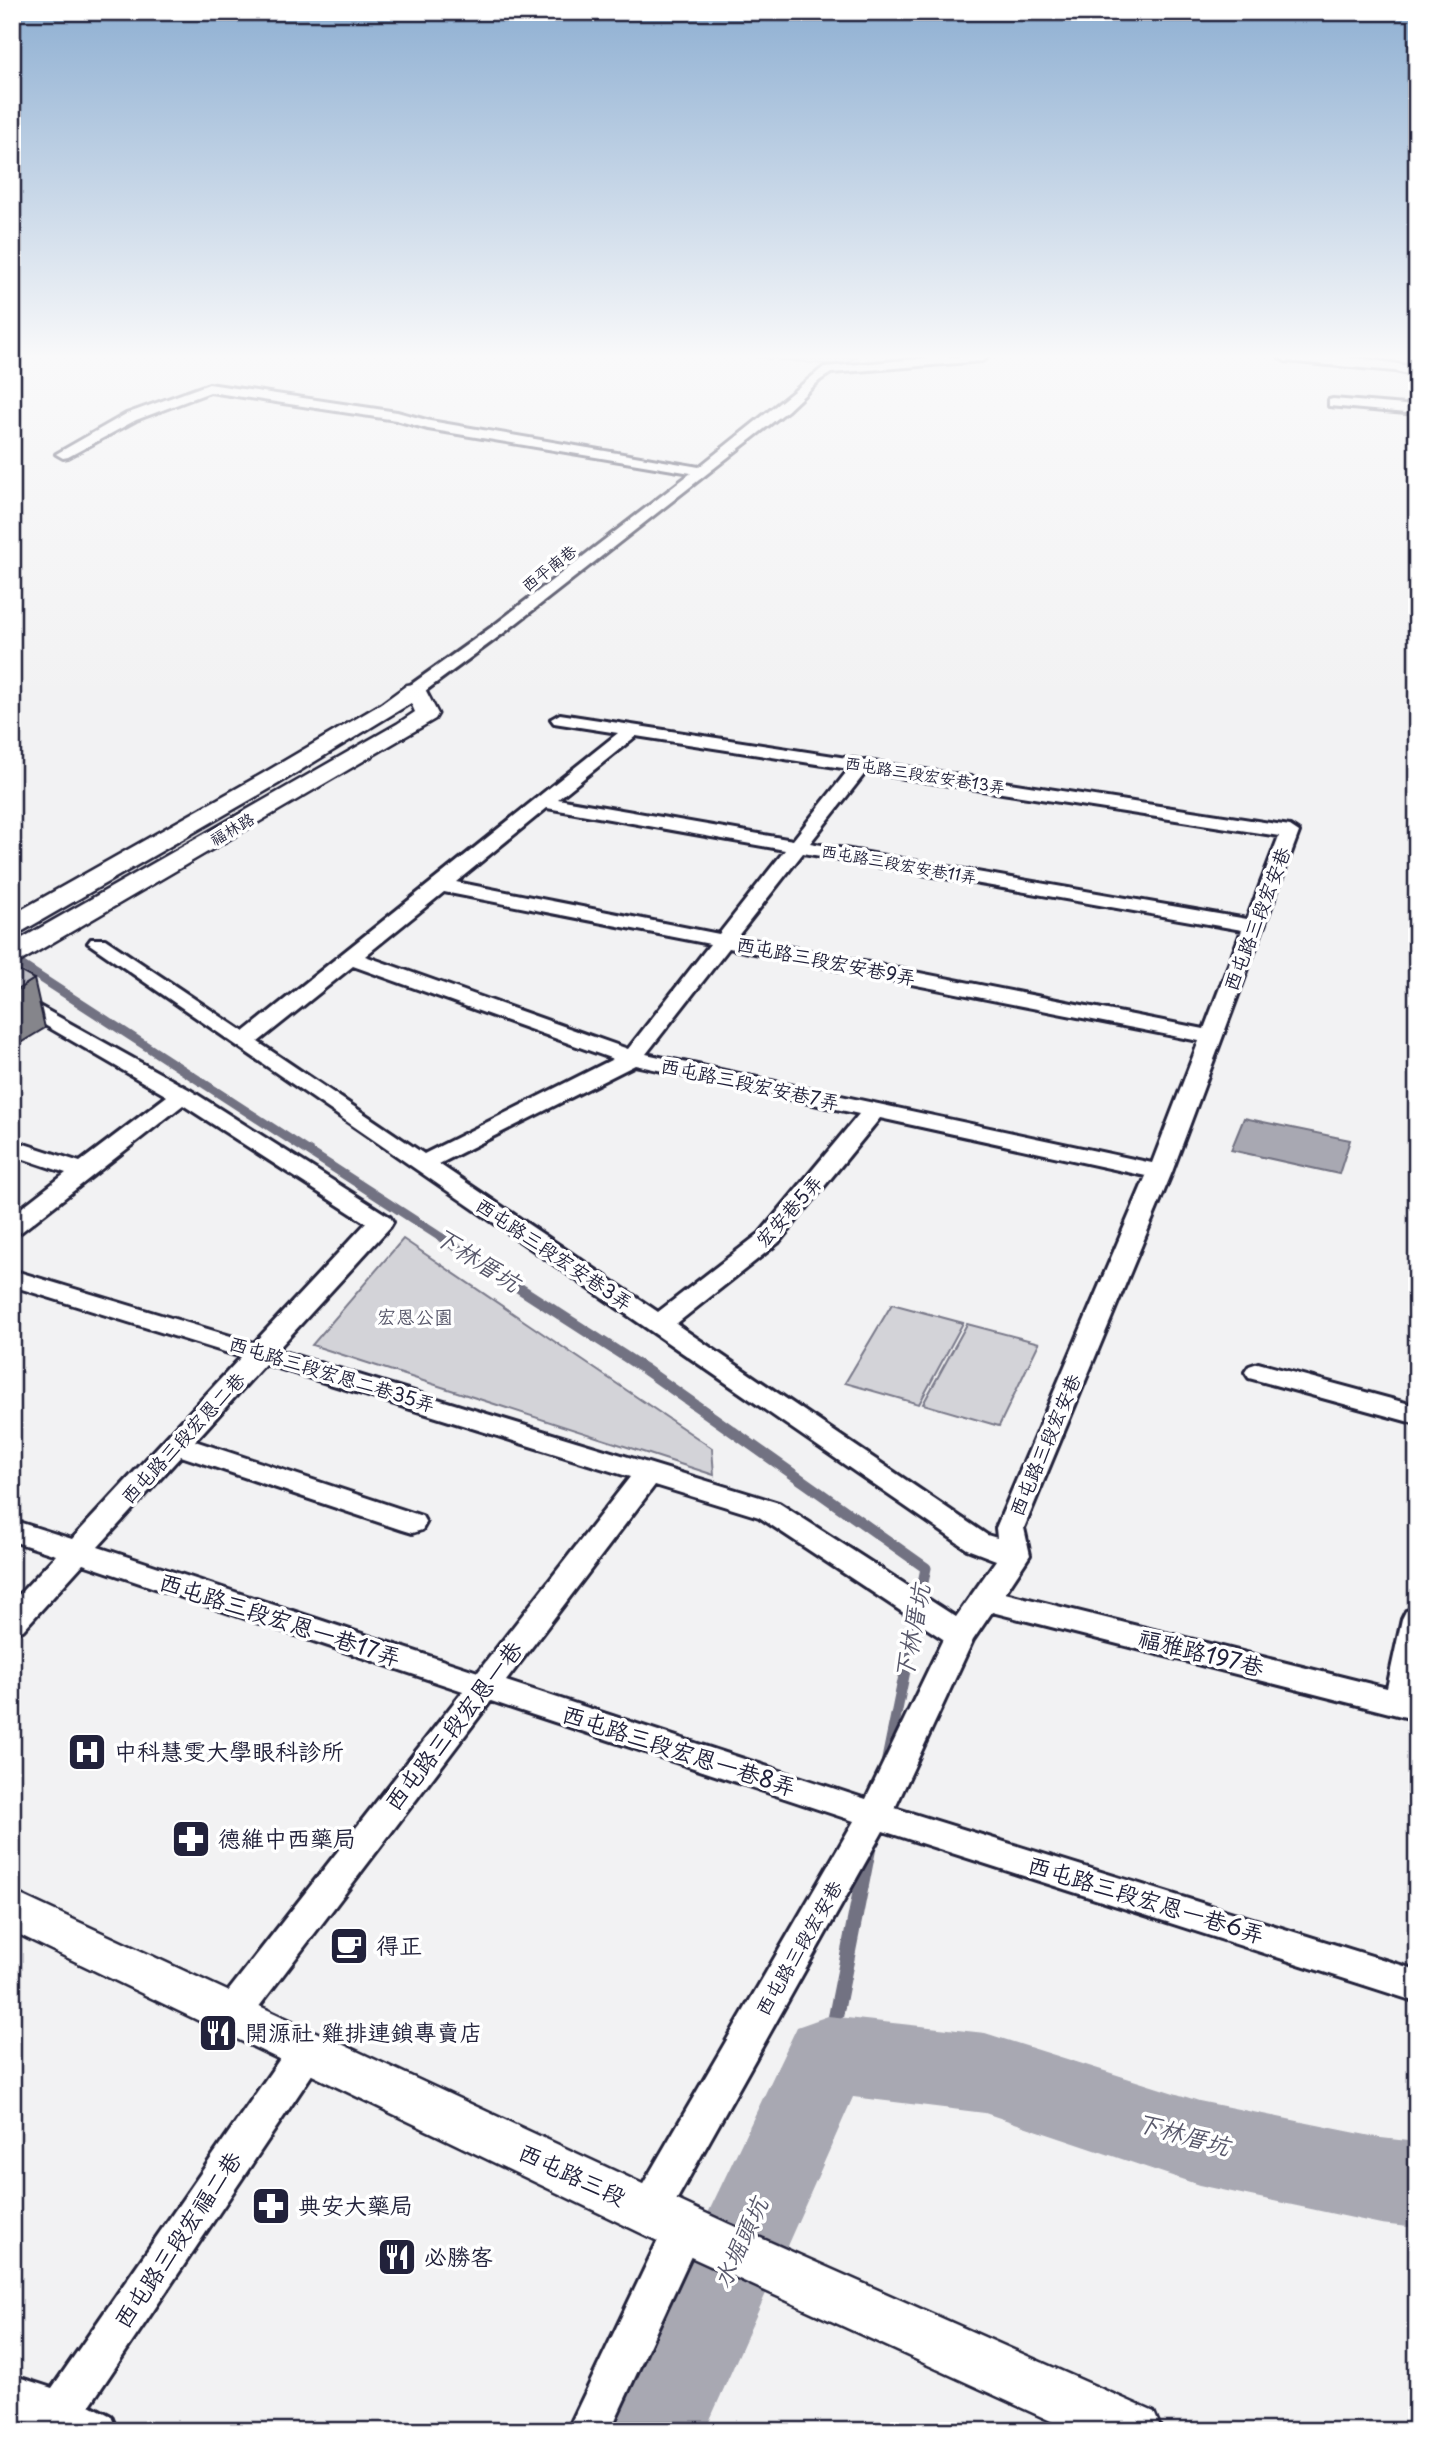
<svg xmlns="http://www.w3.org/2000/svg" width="1429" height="2443" viewBox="0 0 1429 2443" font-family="'Playpen Sans','LXGW WenKai TC',sans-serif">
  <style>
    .green { fill: #d3d3d8; stroke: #7a7a8a; stroke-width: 2 }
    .water { fill: #a8a8b2; stroke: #727282; stroke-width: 2 }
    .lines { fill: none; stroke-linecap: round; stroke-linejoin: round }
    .stream-far2 { stroke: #727282; stroke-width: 9 }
    .stream-far1 { stroke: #727282; stroke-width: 11 }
    .stream { stroke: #727282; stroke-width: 15 }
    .river { fill: #a8a8b2; fill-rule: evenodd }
    .minor-casing { stroke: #22223b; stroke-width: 6 }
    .tertiary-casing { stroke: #22223b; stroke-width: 5 }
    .minor { fill: #fff; fill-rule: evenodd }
    .tertiary { fill: #fff; fill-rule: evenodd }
    .shaded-wall { fill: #85858b; stroke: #22223b; stroke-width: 2 }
    .building { fill: #bebec6; stroke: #22223b; stroke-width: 2 }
    .labels { text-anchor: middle; stroke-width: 7; stroke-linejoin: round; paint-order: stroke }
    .far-street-label { font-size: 16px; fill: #22223b; stroke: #fff }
    .street-label { font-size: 19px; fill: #22223b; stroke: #fff }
    .park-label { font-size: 19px; fill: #57576a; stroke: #fff }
    .near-street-label { font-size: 23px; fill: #22223b; stroke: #fff }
    .near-poi-label { font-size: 23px; fill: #22223b; stroke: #fff; text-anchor: start }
    .near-water-label { font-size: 24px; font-style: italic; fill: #58586b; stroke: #fff }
  </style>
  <rect width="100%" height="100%" fill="#f2f2f3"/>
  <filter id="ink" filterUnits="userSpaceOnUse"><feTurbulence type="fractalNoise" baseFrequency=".0143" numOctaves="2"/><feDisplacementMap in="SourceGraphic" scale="14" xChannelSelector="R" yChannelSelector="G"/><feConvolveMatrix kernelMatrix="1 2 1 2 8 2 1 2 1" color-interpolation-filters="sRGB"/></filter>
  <g filter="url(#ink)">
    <g class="green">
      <path d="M 753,357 L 857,357 L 842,366 Z"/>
      <path d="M 403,1239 L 712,1448 L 714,1475 L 312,1345 Z"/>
      <path d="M 892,1304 L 963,1323 L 919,1404 L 845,1383 Z"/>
      <path d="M 967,1324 L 1039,1343 L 999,1426 L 923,1404 Z"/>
    </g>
    <path class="water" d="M 1244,1118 L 1350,1140 L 1339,1174 L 1231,1150 Z"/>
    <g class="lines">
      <path class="stream-far2" d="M 12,959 L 519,1288"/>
      <path class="stream-far1" d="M 516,1286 L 643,1368 L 926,1568 L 886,1764"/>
      <path class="stream" d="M 828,2055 L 869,1847"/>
      <path class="river" d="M 828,2016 L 985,2033 L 1199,2101 L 1381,2138 L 1417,2142 L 1417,2228 L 1381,2224 L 1199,2185 L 985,2113 L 853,2097 L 705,2431 L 604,2431 L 797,2027 Z"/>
      <g class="minor-casing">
        <g id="minor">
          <path d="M 943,357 L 988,357 L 982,361 L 831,373 L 820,380 L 787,411 L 505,632 L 421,694 L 415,695 L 407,690 L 409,686 L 493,626 L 691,473 L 428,429 L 396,420 L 210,392 L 136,420 L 68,457 L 63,458 L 56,454 L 126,414 L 209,384 L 397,412 L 430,421 L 699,467 L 824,367 Z"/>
          <path d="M 1279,357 C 1324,354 1373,358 1417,368 L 1417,376 L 1395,371 L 1285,361 Z"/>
          <path d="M 1333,399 L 1417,406 L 1417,414 L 1329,406 L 1329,400 Z"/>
          <path d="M 560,714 L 1290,826 L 1299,832 L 1172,1172 L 1024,1528 L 1030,1555 L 1005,1593 L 1387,1688 L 1402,1619 L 1406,1611 L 1417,1608 L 1417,1720 L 992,1612 L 973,1640 L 895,1808 L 1417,1970 L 1417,2002 L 883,1831 L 663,2224 L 649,2230 L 635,2224 L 630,2211 L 635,2198 L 854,1821 L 491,1701 L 245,2025 L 232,2030 L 219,2025 L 214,2014 L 219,2003 L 463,1691 L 83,1564 L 23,1630 L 12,1633 L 12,1602 L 56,1555 L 12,1541 L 12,1520 L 72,1539 L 241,1357 L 12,1286 L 12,1270 L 254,1343 L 366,1223 L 183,1105 L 21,1232 L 12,1234 L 12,1215 L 66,1173 L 12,1155 L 12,1140 L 80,1162 L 167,1096 L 12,1006 L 12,991 L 190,1090 L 390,1217 L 393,1222 L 390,1227 L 277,1350 L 779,1503 L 956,1617 L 996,1560 L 967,1549 L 88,943 L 91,939 L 105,939 L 244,1032 L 618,733 L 554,723 L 551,719 ZM 636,736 L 849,769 L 793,840 L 558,799 ZM 866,772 L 1279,836 L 1247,919 L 810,843 ZM 547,808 L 785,850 L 719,934 L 456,882 ZM 803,853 L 1242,930 L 1204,1029 L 737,937 ZM 444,892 L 710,944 L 628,1049 L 365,956 ZM 729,948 L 1199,1041 L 1152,1163 L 646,1054 ZM 353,966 L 613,1059 L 424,1154 L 258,1042 ZM 635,1065 L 859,1114 L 760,1233 L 658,1312 L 439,1164 ZM 880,1118 L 1146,1176 L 996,1528 L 997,1538 L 987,1535 L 676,1324 L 778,1243 ZM 265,1364 L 630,1477 L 478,1672 L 98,1547 L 181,1456 L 402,1530 L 412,1533 L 422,1530 L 426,1523 L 422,1516 L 195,1441 ZM 655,1485 L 759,1517 L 943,1639 L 866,1799 L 506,1681 Z"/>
          <path d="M 1258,1363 L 1417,1406 L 1417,1424 L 1249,1378 L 1245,1372 L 1249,1366 Z"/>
          <path d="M 308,2033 L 321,2037 L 326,2049 L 321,2061 L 90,2405 L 111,2416 L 117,2431 L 27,2431 L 30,2423 L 12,2417 L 12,2375 L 52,2388 L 295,2037 Z"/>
          <path d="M 684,2209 L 698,2215 L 704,2228 L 610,2431 L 567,2431 L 670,2215 Z"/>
        </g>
      </g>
      <g class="tertiary-casing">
        <g id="tertiary">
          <path d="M 415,684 L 423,685 L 438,714 L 435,719 L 21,961 L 12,963 L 12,944 L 397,724 L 415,712 L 411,703 L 278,784 L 21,932 L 12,934 L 12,915 L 262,774 L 381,704 L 407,685 Z"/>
          <path d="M 12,1891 L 729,2224 L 1154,2412 L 1162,2431 L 1073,2431 L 693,2258 L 12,1931 Z"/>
        </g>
      </g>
      <use href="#minor" class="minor"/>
      <use href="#tertiary" class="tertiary"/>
    </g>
    <path class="shaded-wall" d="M 34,979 L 45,1028 L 12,1048 L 12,993 Z"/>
    <path class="building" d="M 12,967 L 34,979 L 12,993 Z"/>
  </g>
  <linearGradient id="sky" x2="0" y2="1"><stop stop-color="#8eafd2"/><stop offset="0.51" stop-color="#f9f9fa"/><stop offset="1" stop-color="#f9f9fa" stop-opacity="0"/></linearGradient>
  <rect width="1429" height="699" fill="url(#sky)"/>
  <defs>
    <g id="hospital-square" transform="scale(2.0125)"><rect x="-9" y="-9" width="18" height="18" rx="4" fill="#22223b" stroke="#fff"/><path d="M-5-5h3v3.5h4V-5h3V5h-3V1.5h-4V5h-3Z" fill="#fff"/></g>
    <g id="pharmacy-square" transform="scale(2.0125)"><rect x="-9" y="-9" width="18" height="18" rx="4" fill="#22223b" stroke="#fff"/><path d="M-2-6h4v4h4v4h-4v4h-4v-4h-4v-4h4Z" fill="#fff"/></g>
    <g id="cafe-square" transform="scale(2.0125)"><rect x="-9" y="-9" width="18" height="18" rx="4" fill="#22223b" stroke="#fff"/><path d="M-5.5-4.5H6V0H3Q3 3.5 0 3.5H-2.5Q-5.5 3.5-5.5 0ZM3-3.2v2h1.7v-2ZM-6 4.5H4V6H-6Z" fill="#fff"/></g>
    <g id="restaurant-square" transform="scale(2.0125)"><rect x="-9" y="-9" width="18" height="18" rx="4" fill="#22223b" stroke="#fff"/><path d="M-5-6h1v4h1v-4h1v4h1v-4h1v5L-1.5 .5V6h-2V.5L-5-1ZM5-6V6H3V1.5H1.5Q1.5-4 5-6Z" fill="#fff"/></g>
  </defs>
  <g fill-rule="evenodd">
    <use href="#hospital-square" x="87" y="1752"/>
    <use href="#pharmacy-square" x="191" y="1839"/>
    <use href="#cafe-square" x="349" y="1946"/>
    <use href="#restaurant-square" x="218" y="2033"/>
    <use href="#pharmacy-square" x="271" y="2206"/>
    <use href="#restaurant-square" x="397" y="2257"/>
  </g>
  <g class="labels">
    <g class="far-street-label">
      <text transform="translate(549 568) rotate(-38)" y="6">西平南巷</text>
      <text transform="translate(925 775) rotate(9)" y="6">西屯路三段宏安巷13弄</text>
      <text transform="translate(232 829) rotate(-30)" y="6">福林路</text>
      <text transform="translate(899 864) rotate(10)" y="6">西屯路三段宏安巷11弄</text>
    </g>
    <g class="street-label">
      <text transform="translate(1257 919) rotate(-69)" y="7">西屯路三段宏安巷</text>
      <text transform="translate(826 961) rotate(11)" y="7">西屯路三段宏安巷9弄</text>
      <text transform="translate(750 1084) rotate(12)" y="7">西屯路三段宏安巷7弄</text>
      <text transform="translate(789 1211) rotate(-48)" y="7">宏安巷5弄</text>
      <text transform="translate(554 1254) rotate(34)" y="7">西屯路三段宏安巷3弄</text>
      <text transform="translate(332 1374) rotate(17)" y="7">西屯路三段宏恩二巷35弄</text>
      <text transform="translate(183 1438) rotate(-47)" y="7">西屯路三段宏恩二巷</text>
      <text transform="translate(1045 1445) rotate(-67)" y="7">西屯路三段宏安巷</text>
      <text transform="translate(799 1948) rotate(-60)" y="7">西屯路三段宏安巷</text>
    </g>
    <g class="park-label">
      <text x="415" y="1324">宏恩公園</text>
    </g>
    <g class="near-street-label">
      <text transform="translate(280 1620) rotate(18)" y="8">西屯路三段宏恩一巷17弄</text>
      <text transform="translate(1201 1653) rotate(14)" y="8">福雅路197巷</text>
      <text transform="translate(454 1726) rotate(-52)" y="8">西屯路三段宏恩一巷</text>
      <text transform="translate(679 1751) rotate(18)" y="8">西屯路三段宏恩一巷8弄</text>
      <text transform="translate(1146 1900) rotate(17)" y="8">西屯路三段宏恩一巷6弄</text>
      <text transform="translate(572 2175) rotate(25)" y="8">西屯路三段</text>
      <text transform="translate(178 2240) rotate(-56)" y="8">西屯路三段宏福二巷</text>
    </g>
    <g class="near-poi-label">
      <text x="114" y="1760">中科慧雯大學眼科診所</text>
      <text x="218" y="1847">德維中西藥局</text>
      <text x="376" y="1954">得正</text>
      <text x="245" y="2041">開源社 雞排連鎖專賣店</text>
      <text x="298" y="2214">典安大藥局</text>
      <text x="424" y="2265">必勝客</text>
    </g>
    <g class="near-water-label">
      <text transform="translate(477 1260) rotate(33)" y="8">下林厝坑</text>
      <text transform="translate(913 1632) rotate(-79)" y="8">下林厝坑</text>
      <text transform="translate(1183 2135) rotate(16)" y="8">下林厝坑</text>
      <text transform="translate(741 2243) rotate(-65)" y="8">水堀頭坑</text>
    </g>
  </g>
  <rect width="1429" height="2443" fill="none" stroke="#fff" stroke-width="42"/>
  <rect x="21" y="21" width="1387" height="2401" fill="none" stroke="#22223b" stroke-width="2.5" filter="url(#ink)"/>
</svg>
